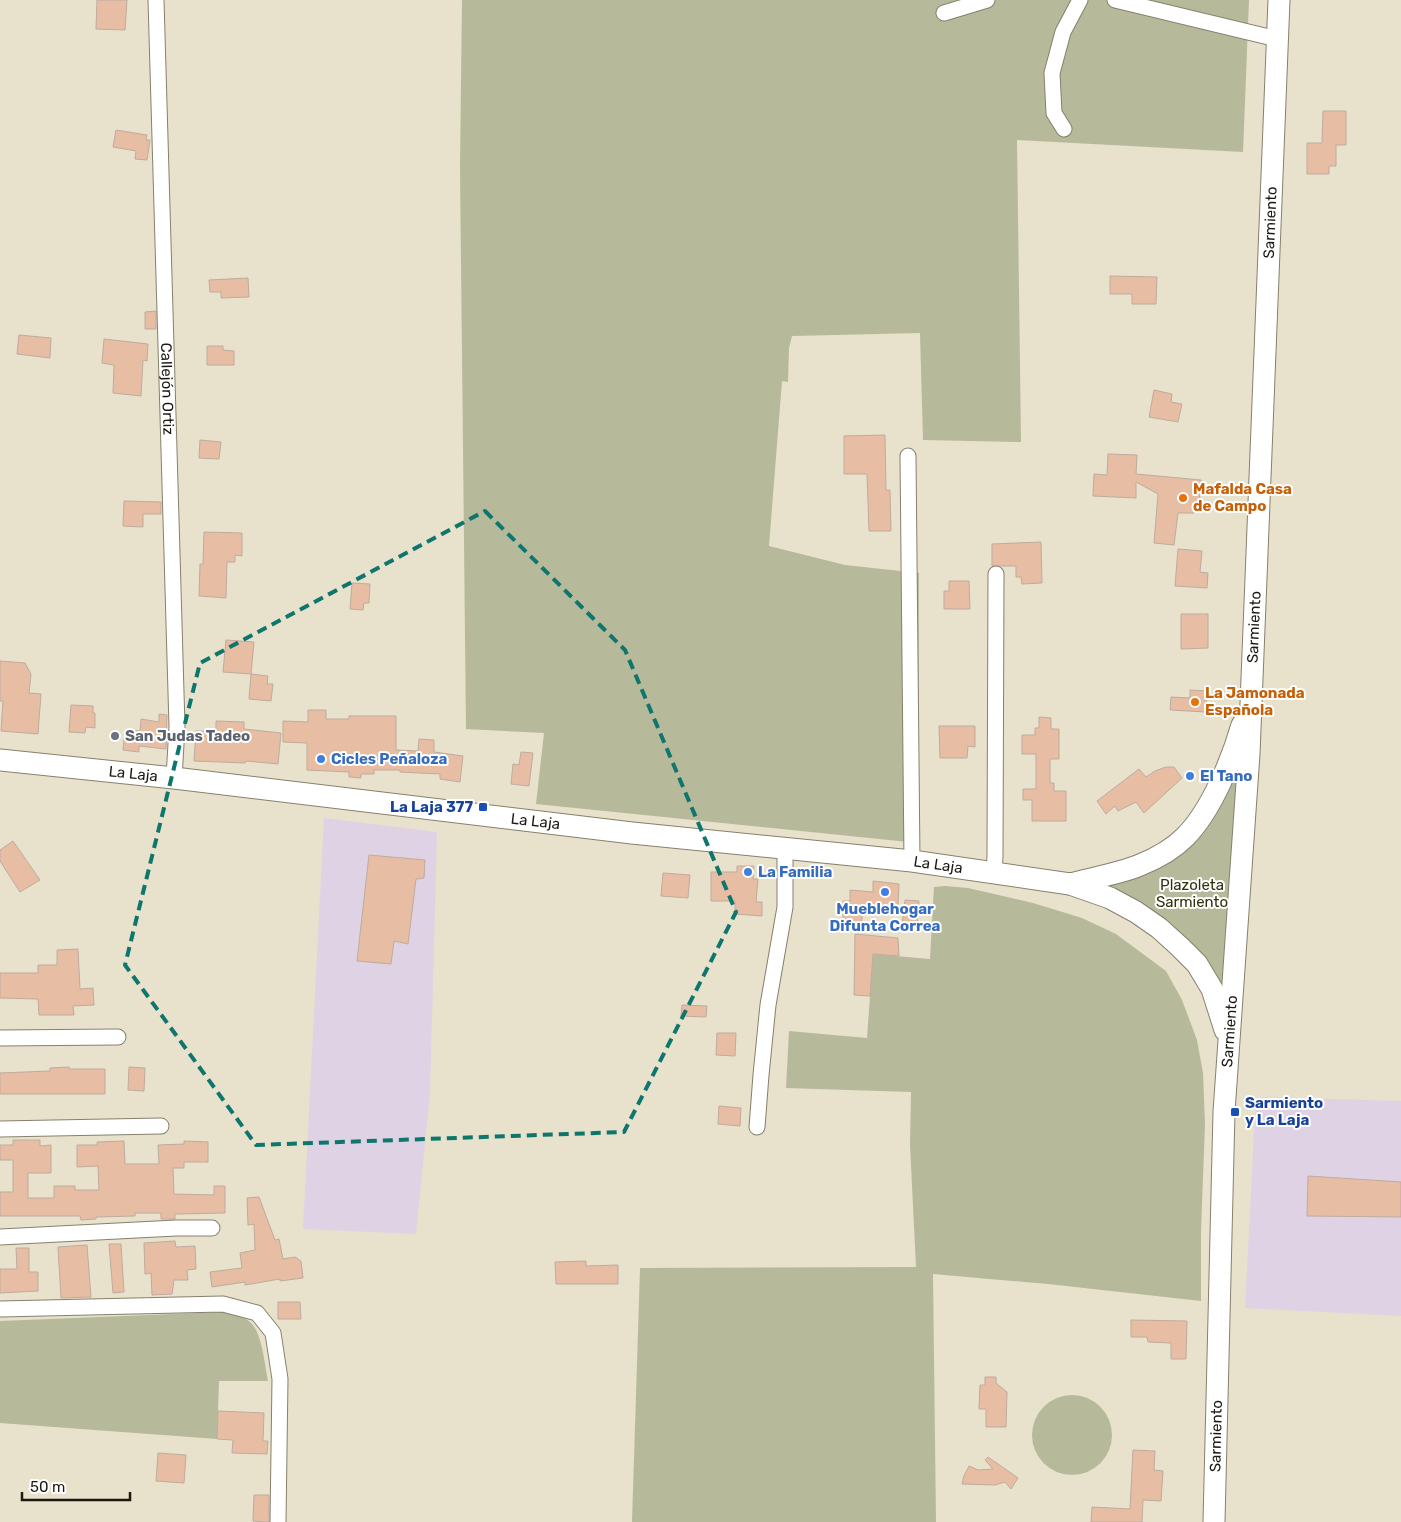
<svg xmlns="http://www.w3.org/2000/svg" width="1401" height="1522" viewBox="0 0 1401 1522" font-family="Rubik,sans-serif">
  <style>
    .industrial { fill: #e0d2e5 }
    .green { fill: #b7b99b }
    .building { fill: #e7bea3; stroke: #bfab9f }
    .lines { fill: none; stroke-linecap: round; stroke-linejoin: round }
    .street-casing { stroke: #86806d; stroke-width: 17 }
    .secondary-casing { stroke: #86806d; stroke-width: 23 }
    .street { stroke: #fff; stroke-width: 15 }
    .secondary { stroke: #fff; stroke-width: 21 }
    .marked { fill: none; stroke: #0f766e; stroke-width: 4; stroke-dasharray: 10 6; stroke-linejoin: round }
    .food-dot { fill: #e8710a; stroke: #fff; stroke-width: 2 }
    .worship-dot { fill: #6b7280; stroke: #fff; stroke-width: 2 }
    .shop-dot { fill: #3f7fe0; stroke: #fff; stroke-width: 2 }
    .transit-dot { fill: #1a4fb4; stroke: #fff; stroke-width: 2 }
    .labels { text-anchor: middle; stroke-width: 4; stroke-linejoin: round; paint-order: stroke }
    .street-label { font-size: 15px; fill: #1c1912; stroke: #fff }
    .food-label { font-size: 15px; font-weight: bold; fill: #c56008; stroke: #fff; text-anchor: start }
    .worship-label { font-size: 15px; font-weight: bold; fill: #5b616d; stroke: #fff; text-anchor: start }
    .shop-label { font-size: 15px; font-weight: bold; fill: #366cbe; stroke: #fff; text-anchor: start }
    .transit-label { font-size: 15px; font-weight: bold; fill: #164399; stroke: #fff; text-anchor: end }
    .park-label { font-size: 15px; fill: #30310d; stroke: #fff }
  </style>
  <rect width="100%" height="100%" fill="#e8e1cc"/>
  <g class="industrial">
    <path d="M 324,818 L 437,832 L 430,1094 L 416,1234 L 303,1229 Z"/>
    <path d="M 1258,1097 L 1401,1101 L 1401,1316 L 1245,1308 L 1255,1114 Z"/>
  </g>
  <g class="green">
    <path d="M 462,0 L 1249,0 L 1243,152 L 1017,140 L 1021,442 L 923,440 L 920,333 L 792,336 L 789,348 L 788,382 L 782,381 L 769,546 L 845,565 L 919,573 L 918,843 L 536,804 L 544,733 L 466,729 L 460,167 Z"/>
    <path d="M 1238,762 L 1226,1000 L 1097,886 L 1113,885 L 1152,871 Z"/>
    <path d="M 945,886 L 968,888 L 1033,903 L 1082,918 L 1116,934 L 1166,971 L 1182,1000 L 1197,1040 L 1203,1073 L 1205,1124 L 1201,1231 L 1201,1301 L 1048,1284 L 933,1274 L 936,1522 L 632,1522 L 640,1268 L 916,1267 L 910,1145 L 911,1092 L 786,1088 L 789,1031 L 867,1038 L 873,954 L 930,959 L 934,887 Z"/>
    <path d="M 223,1312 C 232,1314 245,1316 252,1324 C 262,1335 265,1365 268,1381 L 219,1381 L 217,1439 L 0,1423 L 0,1321 Z"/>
    <circle cx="1072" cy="1435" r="40"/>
  </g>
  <g class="building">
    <path d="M 97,0 L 127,0 L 125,30 L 96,29 Z"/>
    <path d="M 1323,111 L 1346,111 L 1346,145 L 1336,145 L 1336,166 L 1329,166 L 1329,174 L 1307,174 L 1307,143 L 1322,143 Z"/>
    <path d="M 116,130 L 147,135 L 146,140 L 150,140 L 147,160 L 135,159 L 136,151 L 113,147 Z"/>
    <path d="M 1110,276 L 1157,277 L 1156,304 L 1132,304 L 1132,294 L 1110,294 Z"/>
    <path d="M 248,278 L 249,297 L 221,298 L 221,292 L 210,292 L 209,280 Z"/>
    <path d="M 156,311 L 156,329 L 145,329 L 145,312 Z"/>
    <path d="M 19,335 L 51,338 L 50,358 L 17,354 Z"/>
    <path d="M 104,339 L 148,344 L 147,361 L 143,360 L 141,396 L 113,393 L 114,365 L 102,363 Z"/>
    <path d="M 207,346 L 223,346 L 223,350 L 234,351 L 234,365 L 207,365 Z"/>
    <path d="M 1154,390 L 1172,394 L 1171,402 L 1182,404 L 1178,422 L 1149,417 Z"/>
    <path d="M 885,435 L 886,490 L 890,490 L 891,531 L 869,531 L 867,474 L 844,474 L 844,436 Z"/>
    <path d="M 200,440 L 221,442 L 219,459 L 199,458 Z"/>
    <path d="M 1108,454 L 1137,455 L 1136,474 L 1201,480 L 1199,507 L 1194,513 L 1178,513 L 1174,545 L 1154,543 L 1158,494 L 1136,482 L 1136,498 L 1093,496 L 1094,474 L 1107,475 Z"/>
    <path d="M 124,501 L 161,502 L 161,514 L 143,514 L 143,527 L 123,526 Z"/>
    <path d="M 204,532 L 242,533 L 242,556 L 235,555 L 235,562 L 227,562 L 226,598 L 199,596 L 200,564 L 203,564 Z"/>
    <path d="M 1041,542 L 1042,583 L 1022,584 L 1021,577 L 1016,577 L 1016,566 L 992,566 L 992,544 Z"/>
    <path d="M 1178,549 L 1202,551 L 1200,572 L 1208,573 L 1207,588 L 1175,586 Z"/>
    <path d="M 949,581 L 969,581 L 970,609 L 944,609 L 944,591 L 949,591 Z"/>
    <path d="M 352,583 L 370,584 L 369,603 L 364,603 L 363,610 L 350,609 Z"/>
    <path d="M 1181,614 L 1208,614 L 1208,648 L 1181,649 Z"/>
    <path d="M 226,640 L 254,642 L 251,674 L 223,672 Z"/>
    <path d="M 0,661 L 25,663 L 31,674 L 29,693 L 41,694 L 38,734 L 1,731 L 3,701 L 0,701 Z"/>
    <path d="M 251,674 L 268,676 L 267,684 L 273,684 L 271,701 L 249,699 Z"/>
    <path d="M 1190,690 L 1207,691 L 1206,712 L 1170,710 L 1171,697 L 1190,698 Z"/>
    <path d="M 71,705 L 93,706 L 93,713 L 95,713 L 95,728 L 86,727 L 85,733 L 69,732 Z"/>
    <path d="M 308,710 L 326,710 L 326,719 L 349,719 L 349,716 L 396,716 L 396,750 L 418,751 L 419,739 L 434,740 L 434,752 L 463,756 L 460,782 L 440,779 L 440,774 L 400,772 L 400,770 L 374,770 L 374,774 L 361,774 L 361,778 L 349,777 L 349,772 L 307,770 L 307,743 L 283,742 L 283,721 L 308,722 Z"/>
    <path d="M 159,714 L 167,715 L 166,749 L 139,746 L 139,752 L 123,750 L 125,730 L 140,731 L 141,719 L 159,722 Z"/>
    <path d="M 1039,717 L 1051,718 L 1051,729 L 1059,729 L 1059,759 L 1050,759 L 1050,783 L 1054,783 L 1054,791 L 1066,791 L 1066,821 L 1032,821 L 1032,800 L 1023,800 L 1023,789 L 1036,789 L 1036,754 L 1022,754 L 1022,735 L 1035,735 L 1035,728 L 1039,728 Z"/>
    <path d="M 216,721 L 244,722 L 244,729 L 281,733 L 278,764 L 246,761 L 245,763 L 194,761 L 196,731 L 216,732 Z"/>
    <path d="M 939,726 L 975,726 L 975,747 L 968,746 L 967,758 L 940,758 Z"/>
    <path d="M 521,752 L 533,753 L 529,786 L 511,784 L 513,764 L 519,765 Z"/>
    <path d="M 1166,767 L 1174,767 L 1182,778 L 1144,813 L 1136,802 L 1118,811 L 1115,806 L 1106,814 L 1097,801 L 1139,769 L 1146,777 L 1155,771 Z"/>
    <path d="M 13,841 L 40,880 L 20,892 L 0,861 L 0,850 Z"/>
    <path d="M 369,855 L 425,860 L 424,878 L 416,879 L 408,944 L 394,941 L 391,964 L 357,961 Z"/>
    <path d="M 737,866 L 754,866 L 753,879 L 758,879 L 756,902 L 762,902 L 762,916 L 735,914 L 735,901 L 711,901 L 711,872 L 737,872 Z"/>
    <path d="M 663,873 L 690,875 L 688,898 L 661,896 Z"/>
    <path d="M 873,881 L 899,884 L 898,906 L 873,906 L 873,912 L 863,911 L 861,925 L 850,924 L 850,919 L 843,919 L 843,901 L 850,901 L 850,890 L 873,892 Z"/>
    <path d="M 905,900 L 919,901 L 917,925 L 902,924 Z"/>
    <path d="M 855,934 L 898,938 L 899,956 L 873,954 L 870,996 L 854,995 Z"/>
    <path d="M 78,949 L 80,989 L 93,988 L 94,1005 L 73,1006 L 74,1015 L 39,1015 L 38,999 L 0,998 L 0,973 L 38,973 L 38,965 L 57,965 L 57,950 Z"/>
    <path d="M 682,1005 L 707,1006 L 706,1017 L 681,1016 Z"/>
    <path d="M 717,1033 L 736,1033 L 735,1056 L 716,1055 Z"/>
    <path d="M 69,1067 L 69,1069 L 105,1069 L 105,1094 L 0,1094 L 0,1073 L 50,1071 L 50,1068 Z"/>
    <path d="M 129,1067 L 145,1068 L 144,1091 L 128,1090 Z"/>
    <path d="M 719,1106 L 741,1108 L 740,1126 L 718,1124 Z"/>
    <path d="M 13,1140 L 40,1140 L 40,1146 L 51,1145 L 51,1173 L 28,1173 L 28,1198 L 54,1198 L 54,1186 L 75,1186 L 75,1190 L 99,1190 L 98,1166 L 77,1167 L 77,1145 L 97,1145 L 97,1142 L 124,1141 L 125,1164 L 159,1164 L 158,1145 L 184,1144 L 184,1141 L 208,1142 L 208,1162 L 184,1162 L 184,1168 L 173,1168 L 174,1194 L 214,1195 L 214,1186 L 225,1186 L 225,1213 L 175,1214 L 175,1219 L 161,1219 L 161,1213 L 135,1213 L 135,1216 L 96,1217 L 96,1219 L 81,1220 L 80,1216 L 0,1216 L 0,1192 L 13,1192 L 13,1160 L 0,1160 L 0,1145 L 13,1145 Z"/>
    <path d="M 1308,1176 L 1401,1182 L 1401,1217 L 1307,1216 Z"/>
    <path d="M 259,1197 L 275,1240 L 279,1239 L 283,1259 L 295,1257 L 301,1261 L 303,1278 L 280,1281 L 280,1279 L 245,1285 L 245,1282 L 212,1287 L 210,1272 L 242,1268 L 240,1253 L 255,1250 L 254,1224 L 248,1225 L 247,1198 Z"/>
    <path d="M 175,1241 L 176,1247 L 195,1246 L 196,1269 L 187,1270 L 188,1280 L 174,1280 L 172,1294 L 152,1295 L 151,1273 L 145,1274 L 144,1243 Z"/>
    <path d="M 109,1244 L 121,1244 L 124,1292 L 113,1293 Z"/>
    <path d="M 87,1245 L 91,1297 L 61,1298 L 58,1247 Z"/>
    <path d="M 16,1248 L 29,1248 L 29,1272 L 38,1272 L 38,1291 L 0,1293 L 0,1269 L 17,1269 Z"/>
    <path d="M 586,1261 L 586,1266 L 618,1265 L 618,1284 L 556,1284 L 555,1262 Z"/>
    <path d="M 278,1302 L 300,1302 L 301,1319 L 278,1319 Z"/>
    <path d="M 1131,1320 L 1187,1321 L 1186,1359 L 1171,1359 L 1171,1343 L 1148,1342 L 1147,1337 L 1131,1337 Z"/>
    <path d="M 985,1377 L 996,1377 L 996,1383 L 1007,1392 L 1006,1427 L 986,1427 L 986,1409 L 979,1409 L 980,1385 L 985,1385 Z"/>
    <path d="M 218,1411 L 264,1413 L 263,1441 L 268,1441 L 267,1454 L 232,1453 L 233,1440 L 217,1439 Z"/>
    <path d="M 1133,1450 L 1155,1451 L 1154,1470 L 1163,1471 L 1161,1501 L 1143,1500 L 1142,1522 L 1091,1522 L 1092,1507 L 1130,1509 Z"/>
    <path d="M 158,1453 L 186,1455 L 184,1483 L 156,1481 Z"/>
    <path d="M 988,1457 L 1018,1478 L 1011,1489 L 1005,1482 L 995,1485 L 962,1484 L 964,1476 L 969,1466 L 978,1470 L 993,1469 L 985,1460 Z"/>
    <path d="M 254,1495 L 269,1495 L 269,1522 L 253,1521 Z"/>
  </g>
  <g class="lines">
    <g class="street-casing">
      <g id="street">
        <path id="s1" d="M 156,0 L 177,727 L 174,778"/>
        <path d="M 1115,0 L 1277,39"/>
        <path d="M 944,13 L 987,0"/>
        <path d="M 1064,129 L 1054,113 L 1052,73 L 1063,32 L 1080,0"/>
        <path d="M 908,456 L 912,861"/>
        <path d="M 994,874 L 995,856 L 996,574"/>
        <path d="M 0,1038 L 118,1037"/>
        <path d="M 757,1127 L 761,1075 L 768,1005 L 785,907 L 785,849"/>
        <path d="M 0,1129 L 161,1126"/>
        <path d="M 0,1237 L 176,1228 L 212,1228"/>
        <path d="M 0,1309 L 223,1304 L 257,1313 L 273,1333 L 280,1379 L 278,1522"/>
      </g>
    </g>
    <g class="secondary-casing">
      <g id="secondary">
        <path id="s2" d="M 0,760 L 174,778 L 632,833 L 912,861 L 1070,884 L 1110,898 L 1136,912 L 1159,928 L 1180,947 L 1197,964 L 1212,989 L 1225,1030"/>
        <path d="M 1070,884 C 1093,878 1118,874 1140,865 C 1155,859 1173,849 1185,837 C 1211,811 1232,760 1242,725"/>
        <path id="s3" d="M 1214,1522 L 1224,1112 L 1249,754 L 1279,0"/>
      </g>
    </g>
    <use href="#street" class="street"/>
    <use href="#secondary" class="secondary"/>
  </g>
  <path class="marked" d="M 485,511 L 625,650 L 736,912 L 624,1132 L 256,1145 L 125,965 L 200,663 Z"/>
  <g class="food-dot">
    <circle cx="1183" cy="498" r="5"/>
    <circle cx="1195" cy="702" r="5"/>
  </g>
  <circle class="worship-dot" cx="115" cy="736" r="5"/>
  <g class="shop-dot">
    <circle cx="321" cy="759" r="5"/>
    <circle cx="1190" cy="776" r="5"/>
    <circle cx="748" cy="872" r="5"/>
    <circle cx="885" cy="892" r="5"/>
  </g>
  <g class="transit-dot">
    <rect x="478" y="802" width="10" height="10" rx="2.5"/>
    <rect x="1230" y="1107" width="10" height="10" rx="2.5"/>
  </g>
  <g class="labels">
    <g class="street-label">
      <text dy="5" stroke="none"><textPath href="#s3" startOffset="1301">Sarmiento</textPath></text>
      <text dy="5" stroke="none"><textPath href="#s1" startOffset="389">Callejón Ortiz</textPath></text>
      <text dy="5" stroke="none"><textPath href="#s3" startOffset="896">Sarmiento</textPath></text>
      <text dy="5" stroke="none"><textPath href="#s2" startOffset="134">La Laja</textPath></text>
      <text dy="5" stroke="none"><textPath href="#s2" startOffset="539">La Laja</textPath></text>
      <text dy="5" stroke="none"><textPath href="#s2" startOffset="944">La Laja</textPath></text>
      <text dy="5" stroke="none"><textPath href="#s3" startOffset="491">Sarmiento</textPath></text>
      <text dy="5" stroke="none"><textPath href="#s3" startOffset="86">Sarmiento</textPath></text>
    </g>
    <g class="food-label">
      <text x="1193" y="494">Mafalda Casa<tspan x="1193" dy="17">de Campo</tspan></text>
      <text x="1205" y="698">La Jamonada<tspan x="1205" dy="17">Española</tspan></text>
    </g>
    <g class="worship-label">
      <text x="125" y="741">San Judas Tadeo</text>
    </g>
    <g class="shop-label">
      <text x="331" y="764">Cicles Peñaloza</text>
      <text x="1200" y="781">El Tano</text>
      <text x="758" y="877">La Familia</text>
      <text x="885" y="914" text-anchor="middle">Mueblehogar<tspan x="885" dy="17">Difunta Correa</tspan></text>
    </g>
    <g class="transit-label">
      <text x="473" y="812">La Laja 377</text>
      <text x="1245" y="1108" text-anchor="start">Sarmiento<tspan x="1245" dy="17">y La Laja</tspan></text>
    </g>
    <g class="park-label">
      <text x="1192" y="890">Plazoleta<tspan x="1192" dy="17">Sarmiento</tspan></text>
    </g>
  </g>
  <path d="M22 1492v8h108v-8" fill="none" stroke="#1c1912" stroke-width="2.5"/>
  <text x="30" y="1492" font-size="15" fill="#1c1912" stroke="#ffffff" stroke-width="4" paint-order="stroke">50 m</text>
</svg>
